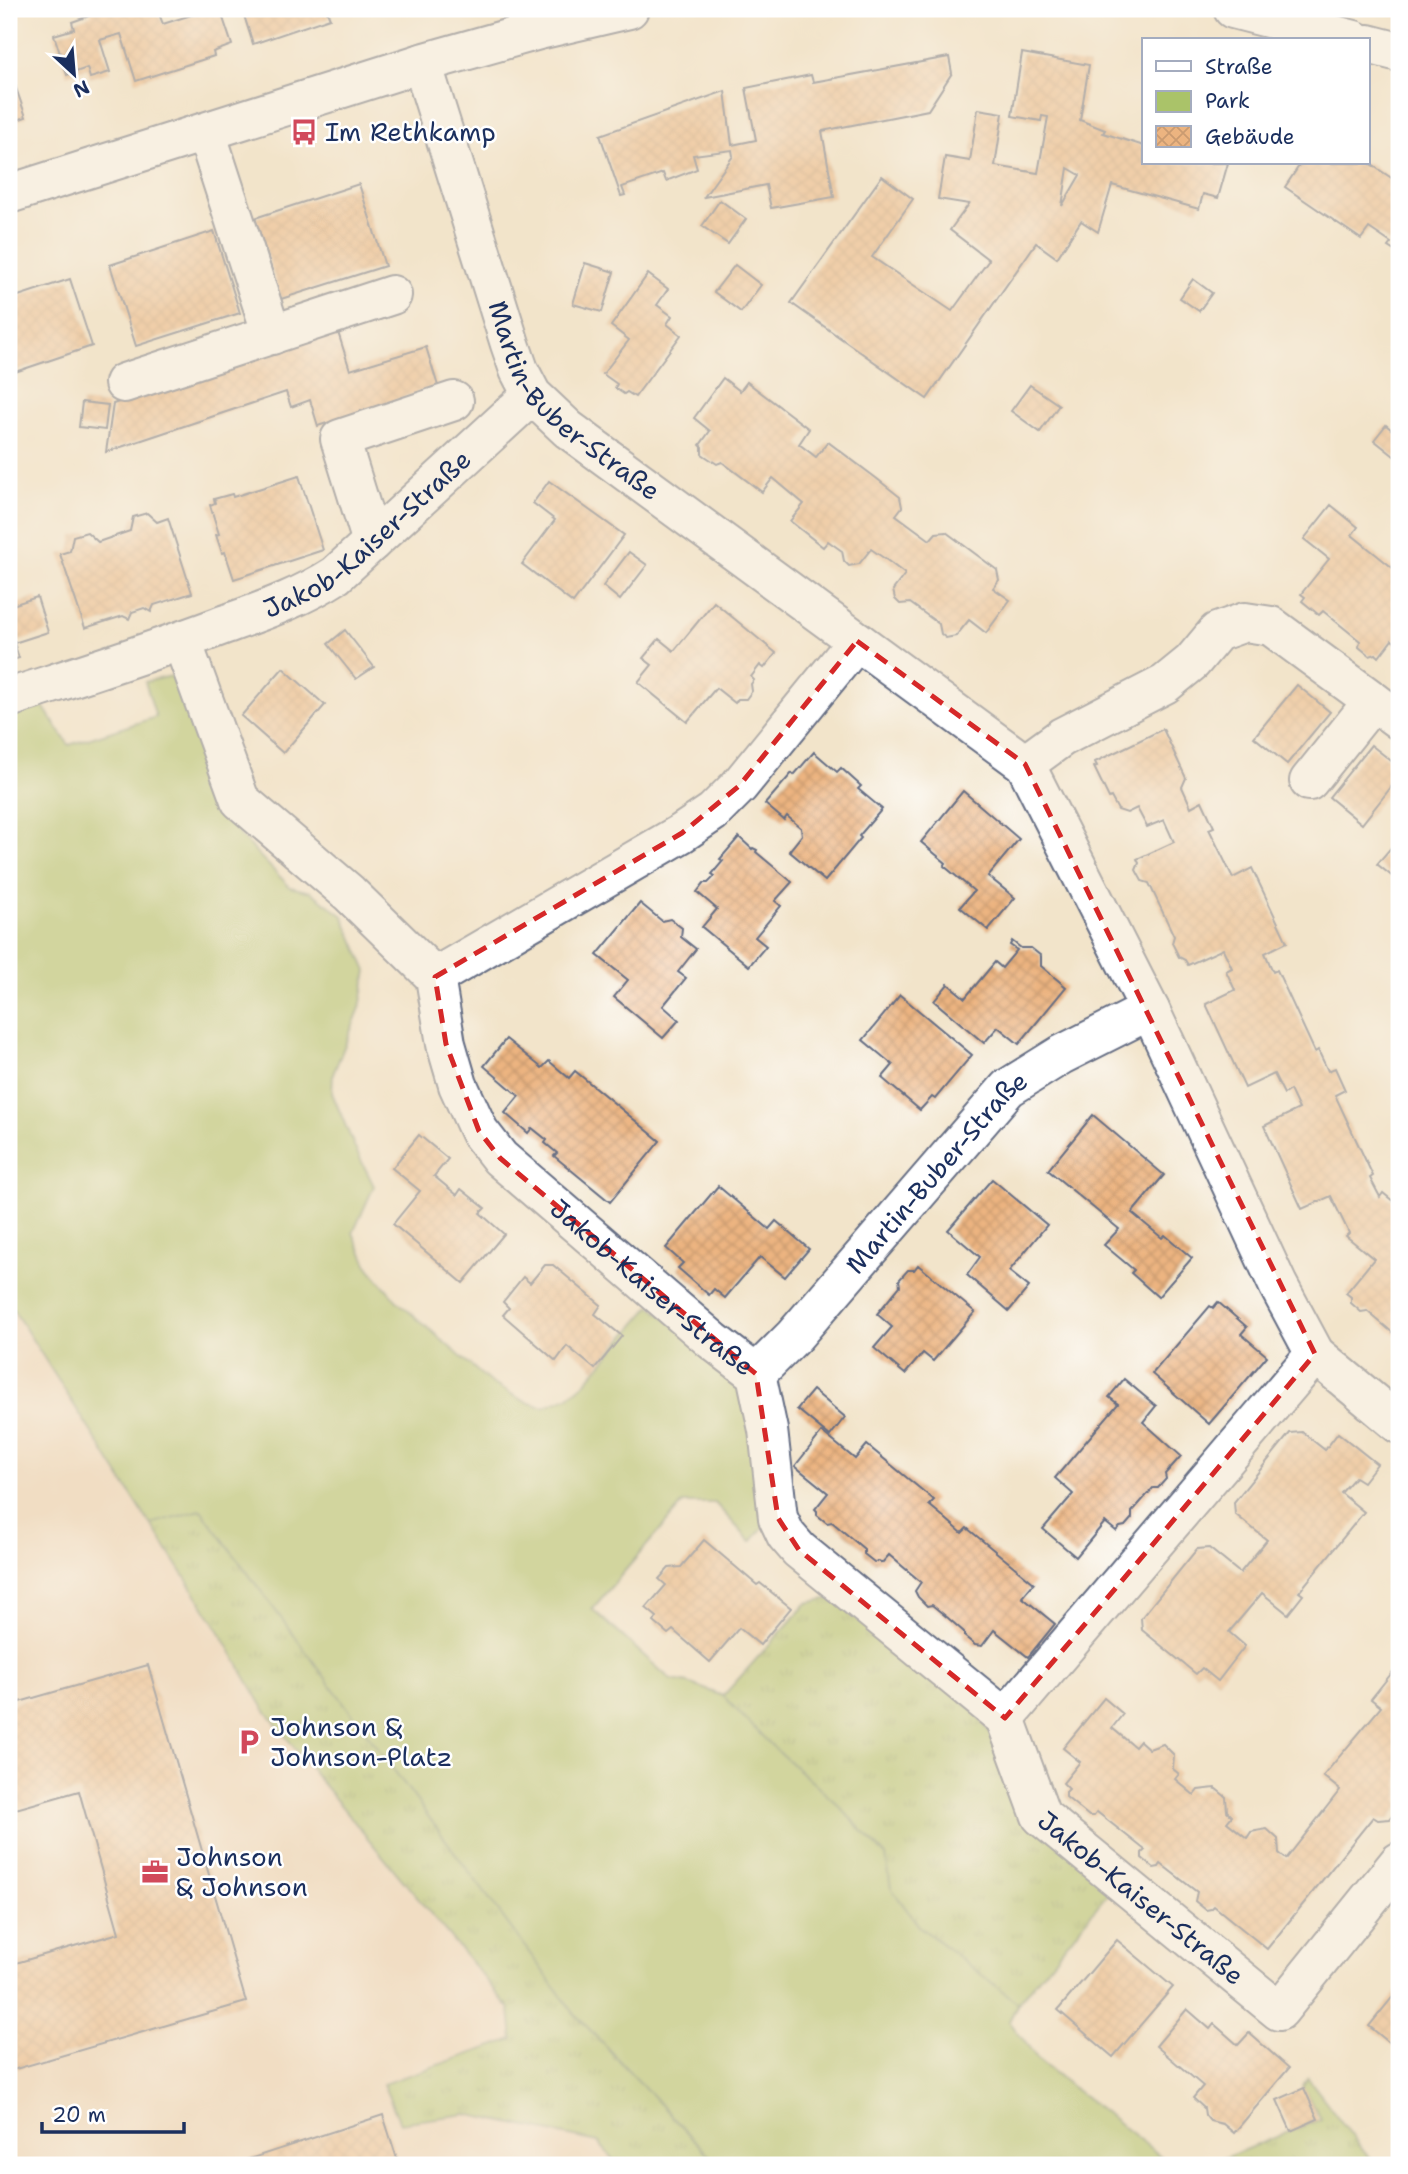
<svg xmlns="http://www.w3.org/2000/svg" width="1408" height="2174" viewBox="0 0 1408 2174" font-family="'Shantell Sans',sans-serif">
  <style>
    .built { fill: #efd6bb }
    .grass { fill: url(#grass-tufts); stroke: #627964; stroke-width: 2 }
    .green { fill: #aac369; stroke: #627964; stroke-width: 2 }
    .building { fill: url(#building-cross-hatch); fill-rule: evenodd }
    .lines { fill: none; stroke-linecap: round; stroke-linejoin: round }
    .minor-casing { stroke: #666e84; stroke-width: 42 }
    .minor { stroke: #fff; stroke-width: 38 }
    .marked { fill: none; stroke: #d62828; stroke-width: 5; stroke-dasharray: 14 9; stroke-linejoin: round }
    .labels { text-anchor: middle; stroke-width: 5; stroke-linejoin: round; paint-order: stroke }
    .poi-label { font-size: 26px; fill: #1b2f5e; stroke: #fff; text-anchor: start }
    .street-label { font-size: 26px; fill: #1b2f5e; stroke: #fff }
  </style>
  <defs>
    <pattern id="grass-tufts" width="24" height="20" patternUnits="userSpaceOnUse" patternTransform="scale(1.75)"><rect width="24" height="20" fill="#aac369"/><path d="M3 7l-1-3M5 7V3M7 7l1-3M15 17l-1-3M17 17v-4M19 17l1-3" fill="none" stroke="#8a9f5a"/></pattern>
    <pattern id="building-cross-hatch" width="8" height="8" patternUnits="userSpaceOnUse" patternTransform="scale(1.75)"><rect width="8" height="8" fill="#ecb480"/><path d="M0 0l8 8M0 8l8-8" fill="none" stroke="#ca9b71"/></pattern>
  </defs>
  <rect width="100%" height="100%" fill="#fff"/>
  <filter id="ink" filterUnits="userSpaceOnUse"><feTurbulence type="fractalNoise" baseFrequency=".0143" numOctaves="2"/><feDisplacementMap in="SourceGraphic" scale="14" xChannelSelector="R" yChannelSelector="G"/><feConvolveMatrix kernelMatrix="1 2 1 2 8 2 1 2 1" color-interpolation-filters="sRGB"/></filter>
  <filter id="wash" filterUnits="userSpaceOnUse"><feTurbulence type="fractalNoise" baseFrequency=".00686" numOctaves="4" result="noise"/><feDisplacementMap in="SourceGraphic" scale="28" xChannelSelector="R" yChannelSelector="G"/><feGaussianBlur stdDeviation="1.57" result="paint"/><feColorMatrix in="noise" values="0 0 0 0 0 0 0 0 0 0 0 0 0 0 0 0 0 1.4 0 .05"/><feComposite in="paint" operator="in"/></filter>
  <g filter="url(#wash)">
    <rect width="100%" height="100%" fill="#f2e4ca"/>
    <path class="built" d="M 9,1303 L 150,1524 L 718,2165 L 9,2165 Z"/>
    <g class="grass">
      <path d="M 9,1120 L 155,1374 L 807,2165 L 618,2165 L 598,2142 L 466,2114 L 400,2123 L 383,2084 L 513,2039 L 510,2009 L 317,1777 L 263,1707 L 217,1627 L 9,1303 Z"/>
      <path d="M 713,1457 L 751,1542 L 715,1503 L 683,1503 L 592,1609 L 671,1680 L 688,1683 L 723,1696 L 807,1603 L 840,1596 L 974,1711 L 1109,1892 L 1018,2003 L 1009,2021 L 1039,2061 L 1170,2165 L 1176,2165 L 1017,2165 L 461,1596 Z"/>
      <path d="M 1308,2078 L 1365,2153 L 1377,2165 L 1207,2165 L 1321,2119 L 1302,2086 Z"/>
    </g>
    <path class="green" d="M 172,676 L 186,704 L 239,835 L 290,887 L 311,892 L 343,916 L 367,971 L 360,1008 L 333,1074 L 332,1093 L 354,1146 L 374,1186 L 353,1233 L 369,1268 L 396,1300 L 491,1383 L 526,1402 L 543,1407 L 568,1397 L 585,1383 L 651,1306 L 731,1374 L 752,1409 L 765,1525 L 751,1542 L 715,1503 L 683,1503 L 592,1609 L 671,1680 L 688,1683 L 723,1696 L 772,1746 L 837,1804 L 886,1856 L 891,1888 L 919,1926 L 1018,2003 L 1009,2021 L 1039,2061 L 1172,2165 L 718,2165 L 574,2013 L 201,1510 L 150,1524 L 9,1303 L 9,703 L 42,705 L 69,745 L 156,717 L 145,682 Z"/>
    <g id="blocks">
      <g class="building">
        <path d="M 90,9 L 157,9 L 163,24 L 210,9 L 220,9 L 232,45 L 213,52 L 214,56 L 136,81 L 121,34 L 100,40 L 110,72 L 90,78 L 87,68 L 67,75 L 54,35 L 74,29 L 72,22 L 92,15 Z"/>
        <path d="M 242,9 L 326,9 L 330,18 L 253,44 Z"/>
        <path d="M 1022,53 L 1089,65 L 1080,120 L 1105,130 L 1103,133 L 1144,146 L 1144,163 L 1228,163 L 1218,198 L 1203,194 L 1199,209 L 1112,185 L 1098,232 L 1081,221 L 1057,258 L 1036,243 L 927,399 L 791,303 L 882,176 L 913,199 L 872,257 L 952,311 L 989,260 L 950,230 L 969,204 L 938,199 L 945,157 L 970,161 L 978,109 L 1003,113 L 995,166 L 1038,173 L 1048,117 L 1042,116 L 1041,121 L 1012,116 ZM 1068,168 L 1080,175 L 1062,206 L 1066,181 Z"/>
        <path d="M 949,57 L 952,73 L 928,110 L 822,131 L 834,197 L 771,208 L 766,185 L 704,197 L 733,156 L 732,150 L 693,155 L 697,169 L 666,181 L 663,173 L 622,187 L 625,195 L 621,196 L 600,135 L 725,91 L 732,145 L 756,140 L 746,88 L 811,75 L 813,82 Z"/>
        <path d="M 9,68 L 26,117 L 9,123 Z"/>
        <path d="M 1301,163 L 1369,163 L 1399,183 L 1399,254 L 1388,247 L 1391,243 L 1369,228 L 1361,239 L 1285,187 Z"/>
        <path d="M 359,184 L 385,266 L 281,299 L 255,218 Z"/>
        <path d="M 720,200 L 746,219 L 728,244 L 702,226 Z"/>
        <path d="M 214,231 L 240,313 L 136,346 L 110,265 Z"/>
        <path d="M 585,263 L 614,272 L 602,312 L 573,304 Z"/>
        <path d="M 735,265 L 761,285 L 741,312 L 714,292 Z"/>
        <path d="M 648,274 L 668,289 L 657,305 L 672,316 L 667,324 L 681,335 L 635,397 L 627,392 L 624,394 L 615,388 L 617,384 L 603,374 L 629,340 L 611,326 Z"/>
        <path d="M 70,279 L 92,346 L 9,374 L 9,299 Z"/>
        <path d="M 1193,279 L 1212,293 L 1199,311 L 1180,298 Z"/>
        <path d="M 337,329 L 350,370 L 426,347 L 438,386 L 318,426 L 310,400 L 291,407 L 286,392 L 106,452 L 113,404 Z"/>
        <path d="M 723,378 L 740,391 L 747,382 L 809,429 L 799,444 L 816,457 L 828,442 L 876,478 L 900,497 L 902,507 L 896,515 L 930,540 L 936,533 L 946,532 L 997,570 L 999,580 L 993,588 L 1010,600 L 986,633 L 969,620 L 956,636 L 946,638 L 941,634 L 939,624 L 910,603 L 900,604 L 895,599 L 893,590 L 905,574 L 888,561 L 871,549 L 859,564 L 849,566 L 844,561 L 842,551 L 828,541 L 823,547 L 790,521 L 804,504 L 773,478 L 762,492 L 722,462 L 717,464 L 702,454 L 702,447 L 700,445 L 710,431 L 694,418 Z"/>
        <path d="M 1030,385 L 1059,405 L 1040,432 L 1011,411 Z"/>
        <path d="M 82,402 L 108,405 L 105,430 L 79,427 Z"/>
        <path d="M 1386,425 L 1399,436 L 1399,460 L 1374,440 Z"/>
        <path d="M 299,476 L 323,550 L 234,579 L 225,552 L 222,553 L 216,535 L 219,534 L 210,505 L 215,503 L 214,499 L 232,494 L 233,497 Z"/>
        <path d="M 549,481 L 624,535 L 573,603 L 522,564 L 555,520 L 533,503 Z"/>
        <path d="M 1331,505 L 1358,527 L 1352,535 L 1399,573 L 1399,645 L 1392,640 L 1379,657 L 1376,654 L 1370,656 L 1359,647 L 1360,641 L 1323,611 L 1319,615 L 1302,601 L 1305,597 L 1301,594 L 1329,559 L 1304,539 Z"/>
        <path d="M 147,513 L 157,522 L 168,518 L 192,593 L 154,605 L 151,612 L 144,608 L 132,612 L 129,619 L 123,616 L 85,628 L 60,554 L 70,551 L 73,536 L 87,532 L 98,542 L 130,531 L 133,517 Z"/>
        <path d="M 629,552 L 647,565 L 620,600 L 603,586 Z"/>
        <path d="M 37,597 L 48,632 L 14,643 L 19,658 L 9,661 L 9,606 Z"/>
        <path d="M 714,602 L 776,653 L 764,668 L 760,665 L 751,677 L 754,680 L 751,684 L 752,691 L 746,699 L 738,699 L 735,703 L 716,688 L 687,722 L 638,682 L 652,665 L 643,658 L 659,639 L 674,651 Z"/>
        <path d="M 345,630 L 374,667 L 356,679 L 328,644 Z"/>
        <path d="M 283,668 L 325,705 L 283,753 L 241,716 Z"/>
        <path d="M 1297,685 L 1330,712 L 1287,764 L 1254,737 Z"/>
        <path d="M 1163,729 L 1186,778 L 1182,787 L 1191,807 L 1202,801 L 1214,827 L 1209,829 L 1233,878 L 1252,868 L 1287,942 L 1265,953 L 1273,972 L 1277,970 L 1315,1052 L 1318,1050 L 1328,1071 L 1335,1068 L 1345,1090 L 1335,1095 L 1373,1176 L 1370,1178 L 1380,1197 L 1383,1193 L 1399,1206 L 1399,1338 L 1367,1311 L 1361,1312 L 1351,1303 L 1351,1297 L 1346,1293 L 1374,1259 L 1346,1236 L 1349,1233 L 1331,1196 L 1302,1209 L 1264,1126 L 1299,1109 L 1290,1090 L 1284,1094 L 1274,1074 L 1245,1088 L 1206,1004 L 1235,990 L 1226,971 L 1232,968 L 1223,949 L 1188,965 L 1185,960 L 1179,957 L 1172,943 L 1174,936 L 1149,883 L 1142,881 L 1136,870 L 1139,863 L 1137,859 L 1174,842 L 1164,820 L 1147,827 L 1137,808 L 1127,813 L 1118,810 L 1111,797 L 1109,798 L 1094,767 L 1097,766 L 1095,762 Z"/>
        <path d="M 1371,745 L 1399,767 L 1399,777 L 1362,824 L 1329,797 Z"/>
        <path d="M 814,752 L 837,772 L 841,768 L 861,786 L 858,789 L 882,809 L 859,836 L 861,838 L 825,881 L 789,851 L 802,835 L 801,828 L 787,816 L 784,820 L 765,804 L 792,773 L 794,775 Z"/>
        <path d="M 963,791 L 1019,839 L 988,876 L 1015,898 L 988,930 L 960,907 L 974,891 L 944,866 L 946,863 L 921,842 Z"/>
        <path d="M 1399,827 L 1399,882 L 1377,864 L 1395,843 L 1394,834 Z"/>
        <path d="M 739,837 L 752,849 L 753,848 L 757,850 L 756,852 L 792,882 L 775,901 L 781,906 L 755,937 L 766,946 L 749,966 L 702,927 L 717,909 L 697,892 L 704,883 L 708,883 L 715,876 L 712,874 L 723,861 L 720,859 Z"/>
        <path d="M 640,903 L 662,921 L 670,919 L 682,928 L 681,937 L 696,949 L 678,972 L 686,978 L 663,1006 L 679,1020 L 663,1038 L 614,997 L 628,980 L 597,955 Z"/>
        <path d="M 1012,941 L 1021,948 L 1031,948 L 1041,956 L 1041,966 L 1066,987 L 1019,1044 L 998,1027 L 984,1043 L 934,1001 L 948,984 L 965,998 L 995,962 L 1002,968 L 1017,950 L 1010,945 Z"/>
        <path d="M 900,995 L 972,1055 L 935,1099 L 932,1097 L 920,1110 L 882,1078 L 893,1065 L 863,1040 Z"/>
        <path d="M 506,1039 L 542,1068 L 549,1061 L 569,1078 L 575,1071 L 660,1141 L 610,1202 L 554,1156 L 557,1153 L 545,1143 L 547,1140 L 532,1128 L 528,1133 L 505,1113 L 519,1096 L 484,1066 Z"/>
        <path d="M 1093,1115 L 1164,1175 L 1132,1213 L 1162,1238 L 1165,1235 L 1192,1258 L 1158,1297 L 1131,1273 L 1134,1270 L 1104,1245 L 1119,1229 L 1048,1170 Z"/>
        <path d="M 419,1135 L 448,1159 L 434,1176 L 457,1195 L 461,1189 L 485,1208 L 480,1213 L 504,1234 L 463,1283 L 393,1224 L 420,1191 L 392,1168 Z"/>
        <path d="M 992,1179 L 1047,1225 L 1009,1271 L 1029,1287 L 1009,1311 L 967,1275 L 980,1257 L 948,1230 Z"/>
        <path d="M 718,1186 L 769,1229 L 776,1221 L 809,1249 L 785,1277 L 760,1257 L 725,1298 L 714,1289 L 709,1295 L 678,1268 L 683,1263 L 666,1248 Z"/>
        <path d="M 545,1265 L 553,1265 L 601,1305 L 595,1314 L 622,1336 L 595,1369 L 567,1346 L 556,1361 L 503,1315 L 509,1308 L 503,1302 L 523,1277 L 530,1283 Z"/>
        <path d="M 918,1265 L 975,1312 L 933,1361 L 923,1353 L 905,1374 L 874,1348 L 892,1327 L 877,1314 L 900,1286 L 899,1280 L 908,1270 L 914,1270 Z"/>
        <path d="M 1218,1302 L 1247,1327 L 1241,1334 L 1267,1356 L 1209,1424 L 1152,1374 L 1210,1306 L 1213,1308 Z"/>
        <path d="M 1124,1379 L 1156,1406 L 1143,1422 L 1181,1456 L 1165,1474 L 1166,1479 L 1158,1488 L 1153,1488 L 1132,1512 L 1132,1518 L 1125,1526 L 1120,1527 L 1116,1531 L 1105,1522 L 1076,1557 L 1043,1529 L 1073,1494 L 1055,1478 L 1118,1404 L 1109,1397 Z"/>
        <path d="M 813,1390 L 845,1417 L 830,1436 L 797,1409 Z"/>
        <path d="M 822,1432 L 855,1459 L 867,1445 L 934,1500 L 929,1505 L 946,1519 L 962,1533 L 967,1528 L 1034,1583 L 1022,1597 L 1055,1624 L 1028,1657 L 994,1630 L 982,1646 L 975,1645 L 964,1636 L 964,1632 L 948,1618 L 932,1605 L 927,1606 L 918,1597 L 915,1591 L 921,1582 L 889,1555 L 882,1563 L 879,1561 L 874,1562 L 864,1554 L 864,1549 L 832,1522 L 827,1523 L 817,1515 L 817,1511 L 815,1509 L 828,1493 L 795,1466 Z"/>
        <path d="M 1302,1432 L 1325,1450 L 1338,1433 L 1377,1464 L 1363,1482 L 1355,1477 L 1341,1493 L 1364,1512 L 1299,1592 L 1303,1595 L 1288,1614 L 1262,1593 L 1229,1632 L 1245,1646 L 1218,1681 L 1202,1668 L 1196,1674 L 1142,1630 L 1141,1618 L 1197,1549 L 1209,1548 L 1240,1573 L 1267,1540 L 1235,1514 L 1234,1502 L 1290,1433 Z"/>
        <path d="M 704,1540 L 757,1585 L 760,1583 L 791,1608 L 760,1645 L 739,1628 L 710,1662 L 673,1630 L 668,1634 L 654,1622 L 657,1617 L 646,1608 L 666,1585 L 659,1579 L 669,1568 L 681,1567 Z"/>
        <path d="M 1399,1664 L 1399,1807 L 1390,1819 L 1378,1820 L 1373,1817 L 1267,1949 L 1214,1906 L 1211,1909 L 1206,1910 L 1195,1901 L 1197,1892 L 1161,1864 L 1159,1867 L 1154,1868 L 1142,1858 L 1142,1853 L 1145,1850 L 1097,1812 L 1094,1816 L 1089,1816 L 1066,1797 L 1066,1792 L 1069,1789 L 1063,1783 L 1080,1762 L 1063,1748 L 1104,1698 L 1123,1714 L 1112,1728 L 1135,1747 L 1140,1741 L 1149,1749 L 1163,1744 L 1174,1755 L 1173,1769 L 1179,1774 L 1175,1779 L 1194,1795 L 1198,1790 L 1215,1788 L 1226,1797 L 1227,1811 L 1232,1816 L 1227,1822 L 1247,1838 L 1251,1832 L 1267,1829 L 1278,1839 L 1279,1853 L 1286,1859 L 1340,1790 L 1323,1776 L 1381,1707 L 1371,1699 Z"/>
        <path d="M 148,1665 L 246,2002 L 9,2071 L 9,1965 L 119,1933 L 79,1791 L 9,1811 L 9,1705 Z"/>
        <path d="M 1117,1940 L 1173,1987 L 1113,2057 L 1058,2010 Z"/>
        <path d="M 1399,1989 L 1399,2046 L 1397,2049 L 1369,2026 Z"/>
        <path d="M 1187,2009 L 1210,2029 L 1214,2024 L 1238,2045 L 1249,2033 L 1289,2068 L 1234,2133 L 1223,2124 L 1210,2121 L 1205,2115 L 1204,2108 L 1193,2098 L 1203,2086 L 1156,2046 Z"/>
        <path d="M 1304,2088 L 1318,2119 L 1291,2131 L 1277,2100 Z"/>
        <path d="M 383,2115 L 399,2165 L 231,2165 Z"/>
      </g>
    </g>
  </g>
  <g filter="url(#ink)">
    <use href="#blocks" fill-opacity="0" stroke="#666e84" stroke-width="2"/>
    <g class="lines">
      <g class="minor-casing">
        <g id="minor">
          <path d="M 1233,9 L 1354,40"/>
          <path d="M 1368,44 L 1399,52"/>
          <path id="s1" d="M 422,63 L 510,344 L 519,370 L 532,395 L 568,429 L 1025,764 L 1150,1010 L 1278,1285 L 1315,1354 L 1399,1424"/>
          <path d="M 206,132 L 272,335"/>
          <path d="M 9,194 L 422,63 L 539,30 L 629,9"/>
          <path d="M 124,383 L 392,295"/>
          <path d="M 372,542 L 340,439 L 454,401"/>
          <path id="s2" d="M 182,641 L 240,800 L 349,893 L 435,977 L 446,1044 L 458,1085 L 479,1131 L 500,1158 L 713,1341 L 756,1374 L 768,1430 L 778,1518 L 786,1535 L 799,1550 L 1005,1718 L 1041,1816 L 1279,2011 L 1399,1862"/>
          <path id="s3" d="M 9,698 C 79,675 149,653 218,627 C 259,612 299,599 336,575 L 532,395"/>
          <path d="M 1025,764 L 1062,737 L 1165,684 L 1192,662 L 1217,632 L 1245,622 L 1271,626 L 1399,720"/>
          <path d="M 1309,781 L 1373,701"/>
          <path d="M 435,977 L 682,833 L 713,812 L 739,786 L 857,641"/>
          <path id="s4" d="M 756,1374 L 794,1336 L 1008,1088 L 1061,1055 L 1150,1010"/>
          <path d="M 1005,1718 L 1315,1354"/>
        </g>
      </g>
      <use href="#minor" class="minor"/>
    </g>
  </g>
  <path d="M0 0H1408V2174H0ZM 857,641 L 1025,764 L 1315,1354 L 1005,1718 L 799,1550 L 778,1518 L 756,1374 L 500,1158 L 479,1131 L 446,1044 L 435,977 L 682,833 L 739,786 Z" fill="#f2e4ca" fill-opacity=".55" fill-rule="evenodd"/>
  <path class="marked" d="M 857,641 L 1025,764 L 1315,1354 L 1005,1718 L 799,1550 L 778,1518 L 756,1374 L 500,1158 L 479,1131 L 446,1044 L 435,977 L 682,833 L 739,786 Z"/>
  <defs>
    <g id="bus-bare" transform="scale(2.1)"><path d="M-5-6H5V4H4V6H2V4H-2V6H-4V4H-5ZM-3.5-4V0h7V-4ZM-3.5 1.2v1.5H-2V1.2ZM2 1.2v1.5H3.5V1.2Z" fill="#d1495b" stroke="#fff" stroke-width="2.5" paint-order="stroke"/></g>
    <g id="parking-bare" transform="scale(2.1)"><path d="M-3.5-5.5H1a3.5 3.5 0 0 1 0 7H-1V5.5H-3.5ZM-1-3.4V-.6H.8a1.4 1.4 0 0 0 0-2.8Z" fill="#d1495b" stroke="#fff" stroke-width="2.5" paint-order="stroke"/></g>
    <g id="office-bare" transform="scale(2.1)"><path d="M-6-3h4V-5.5h4V-3h4V5H-6ZM-1-4.5V-3h2v-1.5ZM-6 0V1H6V0Z" fill="#d1495b" stroke="#fff" stroke-width="2.5" paint-order="stroke"/></g>
  </defs>
  <g fill-rule="evenodd">
    <use href="#bus-bare" x="304" y="132"/>
    <use href="#parking-bare" x="249" y="1742"/>
    <use href="#office-bare" x="155" y="1872"/>
  </g>
  <g class="labels">
    <g class="poi-label">
      <text x="325" y="141">Im Rethkamp</text>
      <text x="270" y="1736">Johnson &amp;<tspan x="270" dy="30">Johnson-Platz</tspan></text>
      <text x="176" y="1866">Johnson<tspan x="176" dy="30">&amp; Johnson</tspan></text>
    </g>
    <g class="street-label">
      <text dy="9" stroke="none"><textPath href="#s1" startOffset="380">Martin-Buber-Straße</textPath></text>
      <text dy="9" stroke="none"><textPath href="#s3" startOffset="399">Jakob-Kaiser-Straße</textPath></text>
      <text dy="9" stroke="none"><textPath href="#s4" startOffset="271">Martin-Buber-Straße</textPath></text>
      <text dy="9" stroke="none"><textPath href="#s2" startOffset="828">Jakob-Kaiser-Straße</textPath></text>
      <text dy="9" stroke="none"><textPath href="#s2" startOffset="1647">Jakob-Kaiser-Straße</textPath></text>
    </g>
  </g>
  <rect width="1408" height="2174" fill="none" stroke="#fff" stroke-width="35"/>
  <rect x="1142" y="38" width="228" height="126" fill="#ffffff" stroke="#a4acbf" stroke-width="2"/>
  <rect x="1156" y="61" width="35" height="10" fill="#ffffff" stroke="#a4acbf" stroke-width="2"/>
  <text x="1205" y="74" font-size="21" fill="#1b2f5e">Straße</text>
  <rect x="1156" y="91" width="35" height="21" fill="#aac369" stroke="#a4acbf" stroke-width="2"/>
  <text x="1205" y="108" font-size="21" fill="#1b2f5e">Park</text>
  <rect x="1156" y="126" width="35" height="21" fill="url(#building-cross-hatch)" stroke="#a4acbf" stroke-width="2"/>
  <text x="1205" y="144" font-size="21" fill="#1b2f5e">Gebäude</text>
  <g transform="translate(74 74) rotate(154)" stroke="#ffffff" stroke-width="5" paint-order="stroke">
  <path d="M0-5L12 26L0 18L-12 26Z" fill="#1b2f5e"/>
  <text y="-10" font-size="19" font-weight="bold" text-anchor="middle" fill="#1b2f5e">N</text>
  </g>
  <path d="M42 2122v10h142v-10" fill="none" stroke="#1b2f5e" stroke-width="3.5"/>
  <text x="52" y="2122" font-size="21" fill="#1b2f5e" stroke="#ffffff" stroke-width="5" paint-order="stroke">20 m</text>
</svg>
